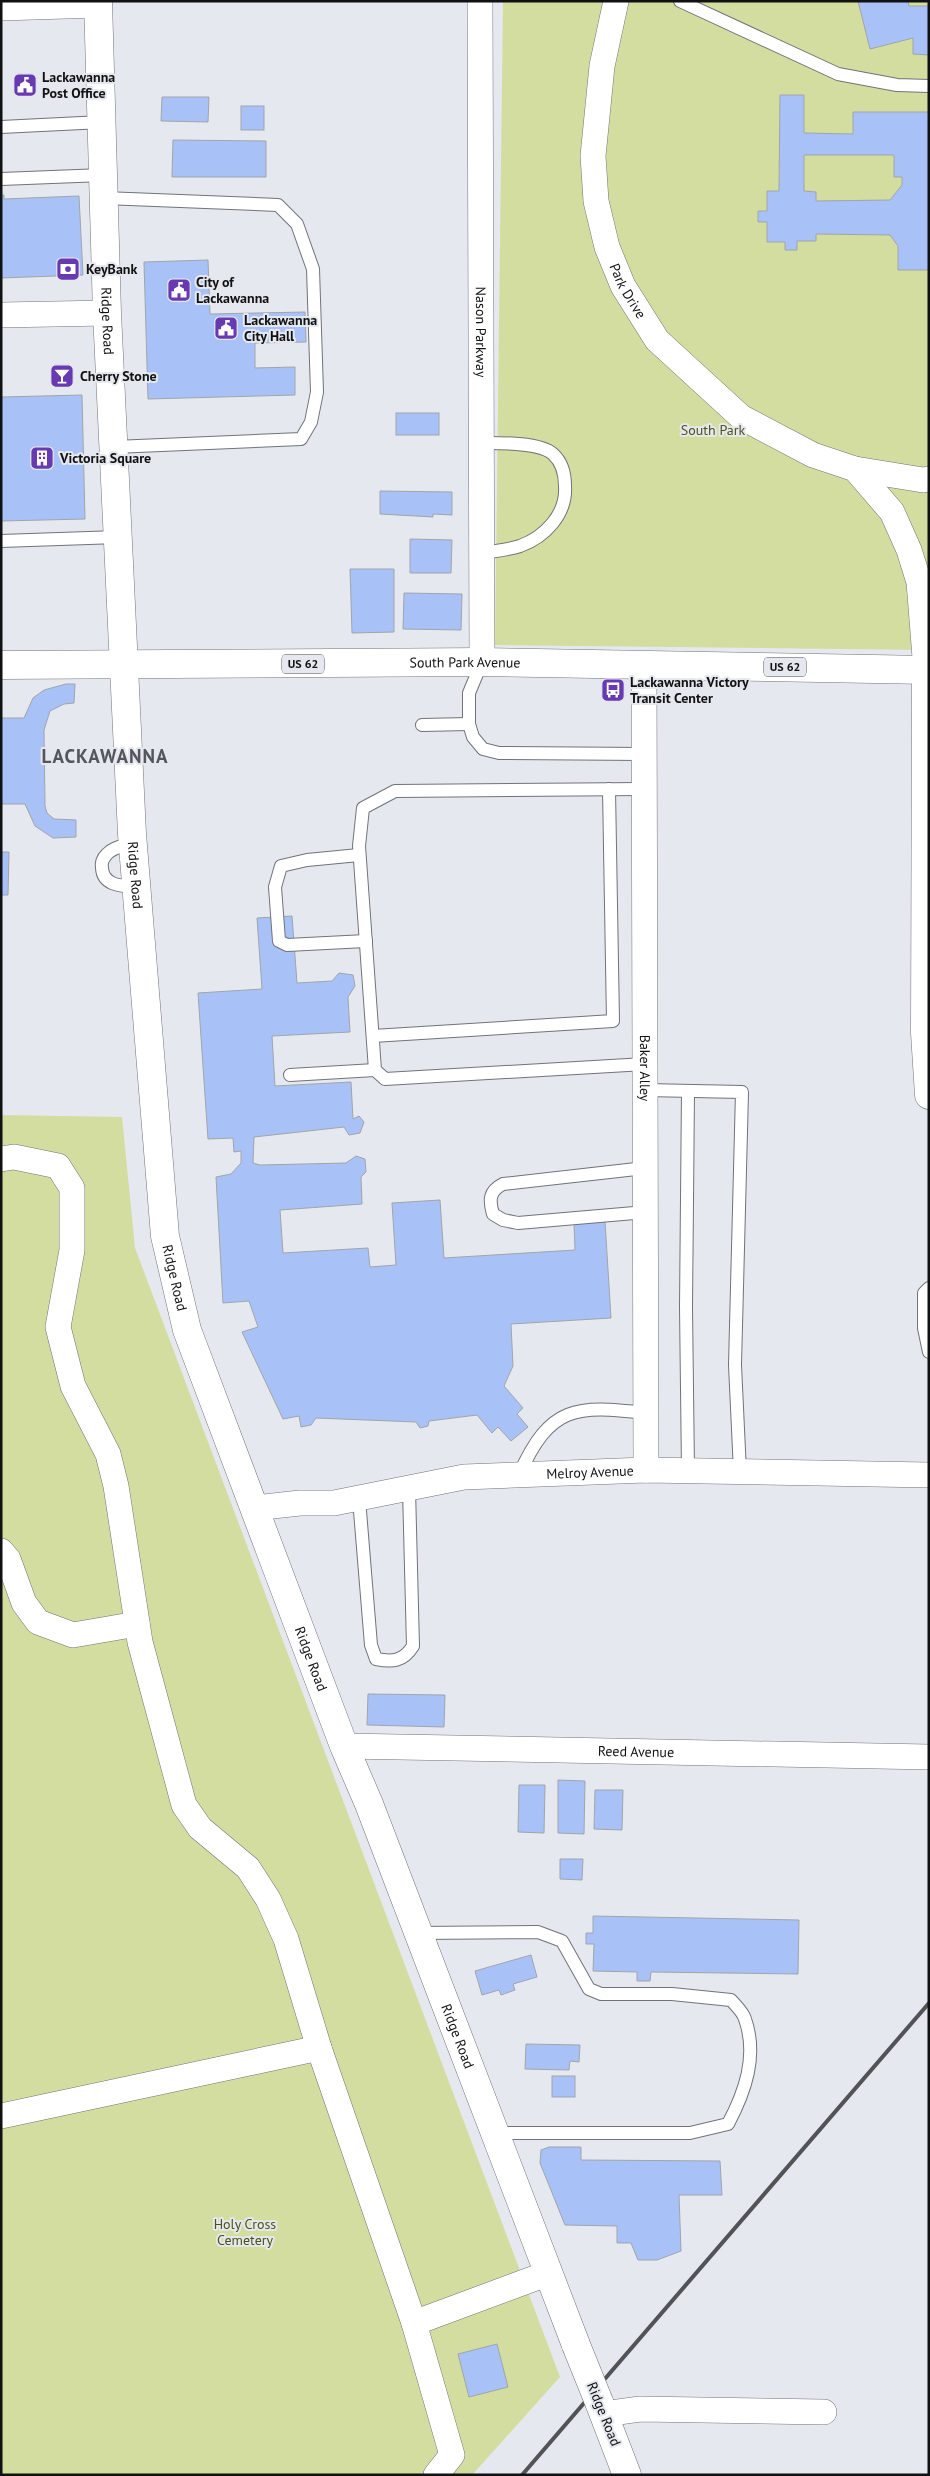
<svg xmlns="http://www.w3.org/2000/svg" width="930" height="2476" viewBox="0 0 930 2476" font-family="'PT Sans',sans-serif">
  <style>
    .green { fill: #d3dd9f }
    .building { fill: #a8c2f7; stroke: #a1a4aa; fill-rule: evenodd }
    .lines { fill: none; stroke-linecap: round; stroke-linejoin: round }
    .service-casing { stroke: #707378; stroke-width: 14 }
    .minor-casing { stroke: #707378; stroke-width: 26 }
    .tertiary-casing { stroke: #707378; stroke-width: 29 }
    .secondary-casing { stroke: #707378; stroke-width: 29 }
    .primary-casing { stroke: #707378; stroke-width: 29 }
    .service { stroke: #fff; stroke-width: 12 }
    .minor { stroke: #fff; stroke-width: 25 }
    .tertiary { stroke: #fff; stroke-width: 28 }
    .secondary { stroke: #fff; stroke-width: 28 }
    .primary { stroke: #fff; stroke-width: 28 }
    .rail { stroke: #515356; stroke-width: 4 }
    .secondary-bridge-casing { stroke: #707378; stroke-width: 29; stroke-linecap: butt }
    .secondary-bridge { stroke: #fff; stroke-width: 28 }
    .labels { text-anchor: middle; stroke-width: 4; stroke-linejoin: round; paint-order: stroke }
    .shield { fill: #e5e8ee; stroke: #505255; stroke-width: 1 }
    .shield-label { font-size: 12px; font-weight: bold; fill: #101113 }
    .poi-label { font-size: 14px; font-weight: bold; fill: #101113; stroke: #e5e8ee; text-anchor: start }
    .street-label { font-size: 14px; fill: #101113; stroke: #e5e8ee }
    .park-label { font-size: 14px; fill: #4b5219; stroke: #e5e8ee }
    .district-label { font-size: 19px; font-weight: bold; letter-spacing: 1px; fill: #53565b; stroke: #e5e8ee }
  </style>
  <rect width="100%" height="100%" fill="#e5e8ee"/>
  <g class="green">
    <path d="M 503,1 L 929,1 L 929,650 L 495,645 Z"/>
    <path d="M 1,1115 L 122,1117 L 135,1248 L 560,2377 L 472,2475 L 1,2475 Z"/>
  </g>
  <g class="building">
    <path d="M 858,1 L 908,1 L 909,6 L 929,6 L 929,55 L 913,54 L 913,38 L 870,49 Z"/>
    <path d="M 780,95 L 804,95 L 804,133 L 853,134 L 853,112 L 929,112 L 929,270 L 898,270 L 898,246 L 890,235 L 816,234 L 816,241 L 797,241 L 797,250 L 785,250 L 785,242 L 767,242 L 767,222 L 758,222 L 758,211 L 767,211 L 767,191 L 779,191 ZM 804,155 L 894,155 L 894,177 L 902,177 L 902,185 L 890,200 L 816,201 L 816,192 L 804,191 Z"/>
    <path d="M 162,97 L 209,97 L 208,122 L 161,121 Z"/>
    <rect x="241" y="106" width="23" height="24"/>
    <path d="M 173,140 L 266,141 L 266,177 L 172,177 Z"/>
    <path d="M 1,195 L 4,195 L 4,199 L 79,196 L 83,275 L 1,278 Z"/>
    <path d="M 208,260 L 210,314 L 305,312 L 306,342 L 255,343 L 255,368 L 295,367 L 295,395 L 148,399 L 144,262 Z"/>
    <path d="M 82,395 L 85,519 L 1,521 L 1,397 Z"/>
    <rect x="396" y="413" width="43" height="22"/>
    <path d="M 380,491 L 452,492 L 452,515 L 433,514 L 433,517 L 380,514 Z"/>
    <path d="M 410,539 L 452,540 L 451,573 L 410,573 Z"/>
    <path d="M 350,569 L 394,569 L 394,632 L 352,633 Z"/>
    <path d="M 404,593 L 462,594 L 461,630 L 403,629 Z"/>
    <path d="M 66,684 L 75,684 L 74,703 L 64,704 L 50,711 L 44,730 L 45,806 L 47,813 L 54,819 L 76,820 L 76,837 L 53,838 L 35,826 L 25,804 L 1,804 L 1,718 L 24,718 L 33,698 L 44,690 Z"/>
    <path d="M 1,852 L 9,852 L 8,895 L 1,895 Z"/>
    <path d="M 292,916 L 297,983 L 332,981 L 339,973 L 353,975 L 355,986 L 348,997 L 350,1032 L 272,1036 L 275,1086 L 351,1082 L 353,1119 L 359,1116 L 364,1122 L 360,1133 L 349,1135 L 344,1127 L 254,1137 L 253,1163 L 260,1165 L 346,1163 L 356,1156 L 365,1159 L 366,1172 L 361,1177 L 362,1204 L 280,1210 L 283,1253 L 368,1248 L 370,1267 L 396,1265 L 392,1203 L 440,1200 L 444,1258 L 575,1250 L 574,1223 L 605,1221 L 611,1318 L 511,1324 L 513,1366 L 504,1386 L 523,1408 L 517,1414 L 528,1427 L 511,1441 L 498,1427 L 492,1433 L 477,1415 L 429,1421 L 428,1426 L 420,1428 L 416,1422 L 316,1418 L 311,1425 L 301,1427 L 299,1416 L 283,1419 L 242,1332 L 258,1327 L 249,1301 L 223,1303 L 216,1177 L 231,1174 L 241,1163 L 241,1151 L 234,1152 L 233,1138 L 208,1139 L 198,993 L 262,989 L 257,918 Z"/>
    <path d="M 368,1694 L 445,1695 L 444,1727 L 367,1725 Z"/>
    <path d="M 558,1780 L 585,1781 L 584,1834 L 558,1833 Z"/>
    <path d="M 519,1785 L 545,1785 L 544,1833 L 518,1832 Z"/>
    <path d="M 595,1790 L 623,1790 L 622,1830 L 594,1829 Z"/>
    <path d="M 560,1859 L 583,1859 L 582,1880 L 560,1879 Z"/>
    <path d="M 593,1916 L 799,1920 L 798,1974 L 651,1972 L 650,1981 L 637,1981 L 637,1972 L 593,1971 L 594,1944 L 586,1944 L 586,1933 L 593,1933 Z"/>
    <path d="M 531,1955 L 537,1977 L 513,1984 L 515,1990 L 501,1995 L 499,1990 L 482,1995 L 475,1971 Z"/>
    <path d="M 526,2044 L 580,2045 L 579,2062 L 570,2061 L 569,2070 L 525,2069 Z"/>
    <rect x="552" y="2076" width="23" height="21"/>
    <path d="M 549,2147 L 581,2147 L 581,2160 L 720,2161 L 722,2195 L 679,2195 L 681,2251 L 657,2260 L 638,2260 L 631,2243 L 617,2243 L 617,2226 L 565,2225 L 540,2163 L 541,2150 Z"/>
    <path d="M 497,2344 L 508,2387 L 469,2397 L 458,2354 Z"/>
  </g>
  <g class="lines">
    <g class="service-casing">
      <g id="service">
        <path d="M 680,1 L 838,74 L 897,85 L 929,86"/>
        <path d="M 1,127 L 102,122"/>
        <path d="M 1,179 L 103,175"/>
        <path d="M 104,198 L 278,205 L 297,224 L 313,269 L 317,392 L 311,422 L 301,439 L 114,447"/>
        <path d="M 482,443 C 500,443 540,442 553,454 C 563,463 565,475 565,486 C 567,514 545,537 520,546 C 508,550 494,551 482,553"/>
        <path d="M 1,541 L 118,537"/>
        <path d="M 482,662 L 469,693 L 469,724 L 473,737 L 483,749 L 499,753 L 644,754"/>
        <path d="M 422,725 L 469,724"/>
        <path d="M 644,789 L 395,791 L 363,808 L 359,846 L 375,1070 L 385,1079 L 645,1064"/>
        <path d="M 132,843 C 124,846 113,847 107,854 C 103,858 101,863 102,868 C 103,886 122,886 136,887"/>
        <path d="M 359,855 L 307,860 L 281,866 L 275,887 L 279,941 L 287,945 L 366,941"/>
        <path d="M 373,1036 L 613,1021 L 609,789"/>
        <path d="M 290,1075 L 375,1070"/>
        <path d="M 645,1090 L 742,1092 L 735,1365 L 740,1472"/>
        <path d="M 688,1091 L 686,1307 L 688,1471"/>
        <path d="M 645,1168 L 503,1184 C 489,1191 489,1200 493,1214 L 503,1220 L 518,1223 L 646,1212"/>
        <path d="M 929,1288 L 924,1293 L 924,1328 L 929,1352"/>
        <path d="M 519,1475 C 550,1405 576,1405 646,1413"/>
        <path d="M 359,1499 L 371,1645 L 376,1659 C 392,1662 403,1662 413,1646 L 409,1489"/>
        <path d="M 418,1933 L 538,1932 L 562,1941 L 589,1989 L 601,1994 L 672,1994 L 731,2000 C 736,2006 743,2012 745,2019 C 758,2056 745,2092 728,2124 L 690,2133 L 495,2133"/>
      </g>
    </g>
    <g class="minor-casing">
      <g id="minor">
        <path id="s1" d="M 480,1 L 482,662"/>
        <path id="s2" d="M 616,1 L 602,66 L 593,156 L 596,201 L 607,247 L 623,286 L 657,340 L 741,417 L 813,455 L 855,469 L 892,512 L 909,550 L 919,582 L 926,670"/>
        <path d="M 1,8 L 98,5"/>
        <path d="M 1,315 L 107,313"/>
        <path d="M 855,469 L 923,480 L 929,479"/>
        <path id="s3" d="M 644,664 L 646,1470"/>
        <path d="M 1,1159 L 14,1157 L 58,1166 L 72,1188 L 72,1250 L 58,1327 L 73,1386 L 108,1454 L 116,1486 L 140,1642 L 184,1805 L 200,1828 L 248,1868 L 268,1899 L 286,1939 L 319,2048 L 414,2323"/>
        <path id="s4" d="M 254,1508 L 300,1503 L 334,1503 L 464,1477 L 646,1470 L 929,1475"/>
        <path d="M 1,1551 L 8,1559 L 24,1603 L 38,1622 L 73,1635 L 137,1624"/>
        <path id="s5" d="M 344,1746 L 929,1757"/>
        <path d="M 1,2116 L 319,2048"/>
        <path d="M 604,2414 L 640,2409 L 824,2412"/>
        <path d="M 436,2475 L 452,2455 L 414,2323 L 549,2273"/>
      </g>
    </g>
    <g class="tertiary-casing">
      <g id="tertiary">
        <path d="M 926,670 L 925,1033 L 929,1095"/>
        <path d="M 599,2402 L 627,2475"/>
      </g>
    </g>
    <g class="secondary-casing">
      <g id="secondary">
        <path id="s6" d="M 98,1 L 107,313 L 132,834 L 165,1236 L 187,1330 L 344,1746 L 369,1804 L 576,2345"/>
      </g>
    </g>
    <g class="primary-casing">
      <g id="primary">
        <path id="s7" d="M 1,665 L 482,662 L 929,670"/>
      </g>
    </g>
    <use href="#service" class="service"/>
    <use href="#minor" class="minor"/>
    <use href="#tertiary" class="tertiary"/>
    <use href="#secondary" class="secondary"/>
    <use href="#primary" class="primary"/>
    <path class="rail" d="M 522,2475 L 929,2003"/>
    <g class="secondary-bridge-casing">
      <path id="secondary-bridge" d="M 576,2345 L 599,2402"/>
    </g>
    <use href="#secondary-bridge" class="secondary-bridge"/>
  </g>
  <defs>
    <g id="civic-square" transform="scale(1.25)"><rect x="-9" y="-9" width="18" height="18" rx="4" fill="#683ab1" stroke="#e5e8ee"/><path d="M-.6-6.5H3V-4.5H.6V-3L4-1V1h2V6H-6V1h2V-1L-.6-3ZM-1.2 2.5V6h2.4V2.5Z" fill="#fff"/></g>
    <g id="bank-square" transform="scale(1.25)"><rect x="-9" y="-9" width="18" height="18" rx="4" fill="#683ab1" stroke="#e5e8ee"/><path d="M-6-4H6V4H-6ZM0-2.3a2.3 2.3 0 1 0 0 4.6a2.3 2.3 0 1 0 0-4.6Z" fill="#fff"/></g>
    <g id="bar-square" transform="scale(1.25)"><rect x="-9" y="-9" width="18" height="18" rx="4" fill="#683ab1" stroke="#e5e8ee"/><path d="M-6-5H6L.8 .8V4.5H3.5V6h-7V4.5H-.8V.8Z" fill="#fff"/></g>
    <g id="building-square" transform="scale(1.25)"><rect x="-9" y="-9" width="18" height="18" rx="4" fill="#683ab1" stroke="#e5e8ee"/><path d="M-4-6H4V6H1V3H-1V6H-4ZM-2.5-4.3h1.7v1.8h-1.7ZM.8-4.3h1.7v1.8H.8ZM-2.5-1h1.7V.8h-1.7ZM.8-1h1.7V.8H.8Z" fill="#fff"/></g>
    <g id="bus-square" transform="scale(1.25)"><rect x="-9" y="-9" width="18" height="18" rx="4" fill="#683ab1" stroke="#e5e8ee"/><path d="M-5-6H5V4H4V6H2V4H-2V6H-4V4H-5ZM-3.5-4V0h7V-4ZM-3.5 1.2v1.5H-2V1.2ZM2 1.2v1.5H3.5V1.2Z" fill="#fff"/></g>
  </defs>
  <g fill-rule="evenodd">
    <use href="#civic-square" x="25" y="85"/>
    <use href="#bank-square" x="68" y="269"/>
    <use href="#civic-square" x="179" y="290"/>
    <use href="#civic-square" x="226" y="328"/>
    <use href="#bar-square" x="62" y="376"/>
    <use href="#building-square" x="42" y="458"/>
    <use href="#bus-square" x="613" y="690"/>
  </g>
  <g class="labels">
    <g class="shield">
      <rect x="282" y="654.5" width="42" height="19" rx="4"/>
      <rect x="764" y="657.5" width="42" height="19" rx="4"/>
    </g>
    <g class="shield-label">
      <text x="303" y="668">US 62</text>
      <text x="785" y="671">US 62</text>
    </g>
    <g class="poi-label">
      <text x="42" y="82">Lackawanna<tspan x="42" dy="16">Post Office</tspan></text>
      <text x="86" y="274">KeyBank</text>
      <text x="196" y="287">City of<tspan x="196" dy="16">Lackawanna</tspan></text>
      <text x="244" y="325">Lackawanna<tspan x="244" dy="16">City Hall</tspan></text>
      <text x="80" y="381">Cherry Stone</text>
      <text x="60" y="463">Victoria Square</text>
      <text x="630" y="687">Lackawanna Victory<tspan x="630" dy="16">Transit Center</tspan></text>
    </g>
    <g class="street-label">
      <text dy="5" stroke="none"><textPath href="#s2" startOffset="298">Park Drive</textPath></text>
      <text dy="5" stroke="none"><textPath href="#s6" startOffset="320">Ridge Road</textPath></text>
      <text dy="5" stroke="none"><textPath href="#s1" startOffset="331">Nason Parkway</textPath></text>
      <text dy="5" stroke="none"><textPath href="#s7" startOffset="464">South Park Avenue</textPath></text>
      <text dy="5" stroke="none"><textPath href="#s6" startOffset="875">Ridge Road</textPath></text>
      <text dy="5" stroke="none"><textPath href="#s3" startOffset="404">Baker Alley</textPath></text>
      <text dy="5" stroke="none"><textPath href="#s6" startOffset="1280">Ridge Road</textPath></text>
      <text dy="5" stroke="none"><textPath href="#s4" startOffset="339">Melroy Avenue</textPath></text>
      <text dy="5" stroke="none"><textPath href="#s6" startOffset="1685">Ridge Road</textPath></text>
      <text dy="5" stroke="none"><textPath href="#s5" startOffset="292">Reed Avenue</textPath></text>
      <text dy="5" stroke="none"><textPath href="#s6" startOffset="2090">Ridge Road</textPath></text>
      <text transform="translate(604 2414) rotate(68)" y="5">Ridge Road</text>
    </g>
    <g class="park-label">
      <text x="713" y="435">South Park</text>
      <text x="245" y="2229">Holy Cross<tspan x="245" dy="16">Cemetery</tspan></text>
    </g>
    <g class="district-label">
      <text x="105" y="763">LACKAWANNA</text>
    </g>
  </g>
  <rect width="930" height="2476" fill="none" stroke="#101113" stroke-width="5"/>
</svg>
